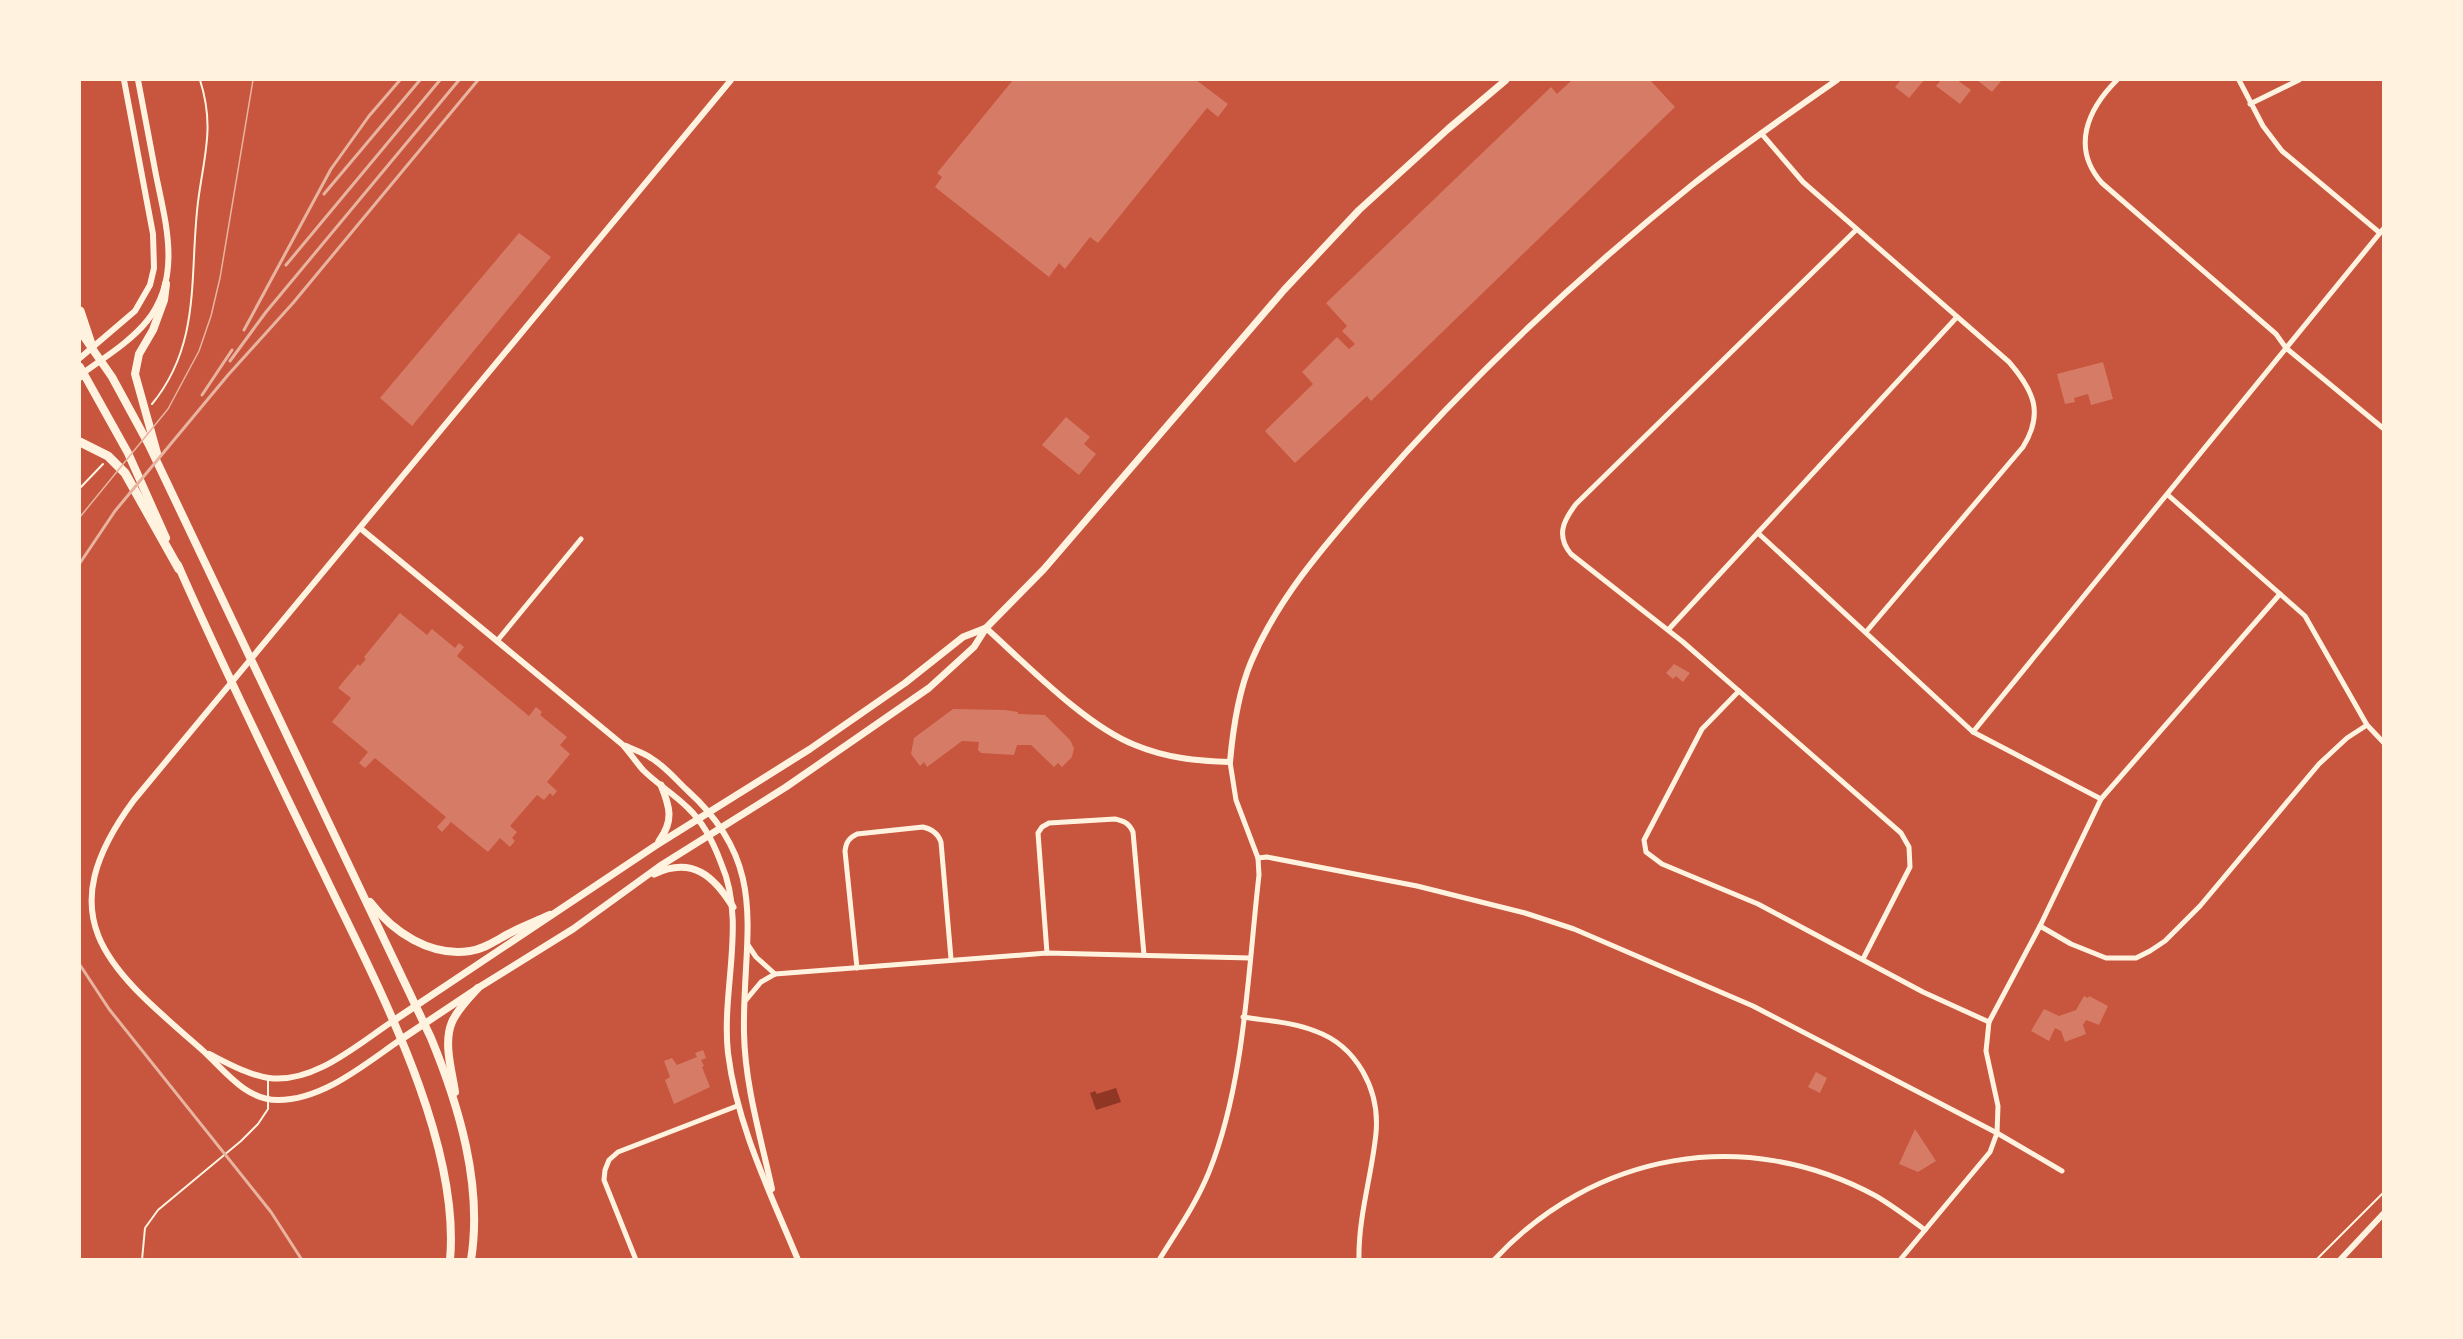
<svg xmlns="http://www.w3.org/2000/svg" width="2463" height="1339" viewBox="0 0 2463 1339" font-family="Arial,sans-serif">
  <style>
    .water { fill: #8f3625 }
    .building { fill: #d67c66 }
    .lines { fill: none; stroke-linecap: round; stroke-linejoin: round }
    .path { stroke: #fff3e0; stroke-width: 2 }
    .service { stroke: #fff3e0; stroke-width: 2 }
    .minor { stroke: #fff3e0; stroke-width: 5 }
    .tertiary { stroke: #fff3e0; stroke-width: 6 }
    .secondary { stroke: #fff3e0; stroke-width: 7 }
    .primary { stroke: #fff3e0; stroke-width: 8 }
    .motorway { stroke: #fff3e0; stroke-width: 9 }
    .tram { stroke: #e9b49f; stroke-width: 1.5 }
    .rail { stroke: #e9b49f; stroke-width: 3 }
  </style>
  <rect width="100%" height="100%" fill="#c8553d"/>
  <path class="water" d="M 1116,1088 L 1121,1102 L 1096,1110 L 1090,1093 L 1095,1091 L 1097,1094 Z"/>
  <g class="building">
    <path d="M 1013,80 L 1196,80 L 1228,104 L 1218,117 L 1207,108 L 1098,243 L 1090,237 L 1065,269 L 1059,263 L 1049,277 L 935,187 L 942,177 L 937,173 Z"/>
    <path d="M 1572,80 L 1650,80 L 1675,107 L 1371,401 L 1367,396 L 1295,463 L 1265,431 L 1313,384 L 1302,372 L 1337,337 L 1349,349 L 1355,344 L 1342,331 L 1347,326 L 1326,303 L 1551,87 L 1557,94 Z"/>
    <path d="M 1901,80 L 1924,80 L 1909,98 L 1895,87 Z"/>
    <path d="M 1941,80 L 1957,80 L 1971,90 L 1960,104 L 1936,86 Z"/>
    <path d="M 1977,80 L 2002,80 L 1992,92 Z"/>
    <path d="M 519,233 L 551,257 L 412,426 L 380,398 Z"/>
    <path d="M 2103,362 L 2113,399 L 2091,405 L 2088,394 L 2074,398 L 2075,402 L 2065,404 L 2057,374 Z"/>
    <path d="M 1066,417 L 1090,437 L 1084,444 L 1096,454 L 1079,475 L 1042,445 Z"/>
    <path d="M 400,613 L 427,635 L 432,629 L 455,648 L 459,643 L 464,647 L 457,656 L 529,716 L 536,707 L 542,712 L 540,715 L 567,737 L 560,745 L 570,754 L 547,782 L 557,791 L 553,796 L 550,793 L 544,800 L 537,795 L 510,826 L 517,832 L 512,838 L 515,841 L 510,847 L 500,838 L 488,852 L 451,822 L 442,832 L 437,827 L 446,817 L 375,758 L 365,768 L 359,763 L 368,752 L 332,722 L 351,698 L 338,688 L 358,664 L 360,666 L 366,659 L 364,657 Z"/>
    <path d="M 1674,664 L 1690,673 L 1683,682 L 1676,676 L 1673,679 L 1666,673 Z"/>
    <path d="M 953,709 L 1005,710 L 1018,712 L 1018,714 L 1045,715 L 1070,740 L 1074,748 L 1072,757 L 1062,767 L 1058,763 L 1054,767 L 1031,745 L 1017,745 L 1014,755 L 981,753 L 978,750 L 979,742 L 962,741 L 927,767 L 924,762 L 920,766 L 911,754 L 914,738 Z"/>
    <path d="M 2084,996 L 2088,998 L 2089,996 L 2108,1006 L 2099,1025 L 2086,1020 L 2083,1025 L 2086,1034 L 2065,1042 L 2061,1031 L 2055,1028 L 2049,1041 L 2031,1031 L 2044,1009 L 2059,1016 L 2076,1010 Z"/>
    <path d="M 703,1050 L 706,1058 L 701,1060 L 704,1066 L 702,1067 L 710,1087 L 674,1104 L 665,1080 L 670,1077 L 664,1061 L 672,1058 L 677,1065 L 697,1057 L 695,1053 Z"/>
    <path d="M 1816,1072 L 1827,1078 L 1820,1093 L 1808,1087 Z"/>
    <path d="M 1915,1129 L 1936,1161 L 1918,1172 L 1899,1164 Z"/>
  </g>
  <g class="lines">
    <g class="path">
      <path d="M 152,404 C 202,343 189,275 198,202 C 204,155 215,127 200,80"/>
      <path d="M 80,488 L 103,464"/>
      <path d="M 2316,1260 L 2384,1192"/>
    </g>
    <path class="service" d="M 142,1260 L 145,1228 L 158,1210 L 241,1141 L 258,1124 L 268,1109 L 268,1079"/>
    <g class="minor">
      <path d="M 2117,80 C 2087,110 2071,148 2102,183 L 2276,334 L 2286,348 L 2384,429"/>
      <path d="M 2239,80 L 2263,126 L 2282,151 L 2380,233"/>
      <path d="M 2250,104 L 2299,80"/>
      <path d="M 1761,133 L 1803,182 L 2009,362 C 2034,391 2044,413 2023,447 L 1866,632"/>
      <path d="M 1856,230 L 1576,504 C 1563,521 1556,536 1571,554 L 1683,642 L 1901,833 L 1909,847 L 1910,867 L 1863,959"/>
      <path d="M 2168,495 L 2305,616 L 2367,725 L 2384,743"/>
      <path d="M 1758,533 L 1973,732 L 2101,799"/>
      <path d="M 1668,630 L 1957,317"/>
      <path d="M 497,641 L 581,539"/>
      <path d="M 1739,691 L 1702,729 L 1644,840 L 1646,852 L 1662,864 L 1758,904 L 1923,992 L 1989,1022"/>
      <path d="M 1973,732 L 2384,228"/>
      <path d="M 1258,858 L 1267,857 L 1417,886 L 1525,913 L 1574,929 L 1753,1006 L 1997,1133 L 2062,1171"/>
      <path d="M 2040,926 L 2071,944 L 2106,958 L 2136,958 L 2150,951 L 2165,941 L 2200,906 L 2319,764 L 2347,738 L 2367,725"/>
      <path d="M 748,945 L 756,957 L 775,974"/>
      <path d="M 1047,953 L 1038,833 L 1042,827 L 1049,823 L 1115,819 C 1124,821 1129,823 1133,832 L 1144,955"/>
      <path d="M 857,968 L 845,851 C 846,842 849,838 857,834 L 923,827 C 932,829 938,833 941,842 L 951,959"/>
      <path d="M 746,1000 L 761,982 L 775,974 L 1047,953 L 1250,958"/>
      <path d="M 1243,1017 C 1267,1021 1293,1022 1315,1031 C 1357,1046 1380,1090 1376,1133 C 1372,1175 1358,1217 1359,1260"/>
      <path d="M 636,1260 L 604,1180 L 605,1170 L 609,1160 L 618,1152 L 737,1106"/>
      <path d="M 1159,1260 C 1177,1231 1196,1204 1209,1172 C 1245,1083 1248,970 1259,875 L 1258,858 L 1236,800 L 1230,762"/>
      <path d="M 1494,1260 C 1594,1152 1745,1125 1876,1196 C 1893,1206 1909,1218 1925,1230"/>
      <path d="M 1900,1260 L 1990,1152 L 1997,1133 L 1998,1106 L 1986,1051 L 1989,1022 L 2040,926 L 2101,799 L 2280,594"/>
    </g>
    <g class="tertiary">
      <path d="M 80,358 L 135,311 L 150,285 L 154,268 L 153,234 L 124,80"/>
      <path d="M 83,373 C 105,357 130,342 147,321 C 182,277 166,224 156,175 C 150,143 144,111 138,80"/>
      <path d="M 360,528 L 623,745 C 630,753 636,762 643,770 C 657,784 674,794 688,808 C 703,822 714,844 721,863 C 747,922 721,990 728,1053 C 737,1126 770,1192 798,1260"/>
      <path d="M 986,628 C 1026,664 1086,726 1135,745 C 1166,758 1197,761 1230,762 C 1233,728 1238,693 1251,662 C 1278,598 1325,545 1370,493 C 1467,381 1576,278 1692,185 C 1739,148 1788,114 1837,80"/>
      <path d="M 626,746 C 634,750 644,753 651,758 C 665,766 676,780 688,791 C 772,867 742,936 744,1033 C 745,1086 761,1138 772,1189"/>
      <path d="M 400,1040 C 365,1064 323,1100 278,1100 C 244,1100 223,1068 200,1048 C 108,968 46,919 134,800 L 731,80"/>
      <path d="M 209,1054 C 227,1063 248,1075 269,1078 C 314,1084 358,1044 393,1021"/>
      <path d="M 2340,1260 L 2384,1213"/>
    </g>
    <g class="secondary">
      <path d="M 659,841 C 674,821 670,807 661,785"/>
      <path d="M 654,874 C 692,856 714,876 733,907"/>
      <path d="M 393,1021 L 655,846 L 810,749 L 905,683 L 963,637 L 986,628"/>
      <path d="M 400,1040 L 478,988 L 573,929 L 660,866 L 786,787 L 929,688 L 974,647 L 986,628 L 1044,569 L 1284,290 L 1359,210 L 1448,129 L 1506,80"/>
    </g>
    <g class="primary">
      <path d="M 80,331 L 112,377 L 149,445 L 431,1038 C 459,1106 483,1185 471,1260"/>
      <path d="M 80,367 L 128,453 L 166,538"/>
      <path d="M 157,453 L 135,374 L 139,354 L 153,330 L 164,300 L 166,284"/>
      <path d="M 178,565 C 224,670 275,773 325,876 C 376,983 461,1140 450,1260"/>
      <path d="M 370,902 C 393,932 430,957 470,951 C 485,949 498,939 512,932 C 524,926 537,921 550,915"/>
      <path d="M 455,1092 C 452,1071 443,1043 452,1022 C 457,1010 469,998 478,988"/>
    </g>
    <g class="motorway">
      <path d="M 80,311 L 92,347"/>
      <path d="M 80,376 L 83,373"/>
      <path d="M 80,442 L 108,456 L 125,473 L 179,569"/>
    </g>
    <path class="tram" d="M 80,517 L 168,409 L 199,351 L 211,316 L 220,278 L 253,80"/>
    <g class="rail">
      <path d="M 324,194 L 420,80"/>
      <path d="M 286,265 L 440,80"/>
      <path d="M 244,330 L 331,169 L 369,116 L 400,80"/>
      <path d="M 230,361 L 266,312 L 459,80"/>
      <path d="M 202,395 L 232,350"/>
      <path d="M 80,563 L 115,511 L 228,375 L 293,303 L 478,80"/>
      <path d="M 80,965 L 109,1009 L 271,1212 L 302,1260"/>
    </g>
  </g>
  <rect width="2463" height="1339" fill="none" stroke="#fff3e0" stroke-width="162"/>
</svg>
